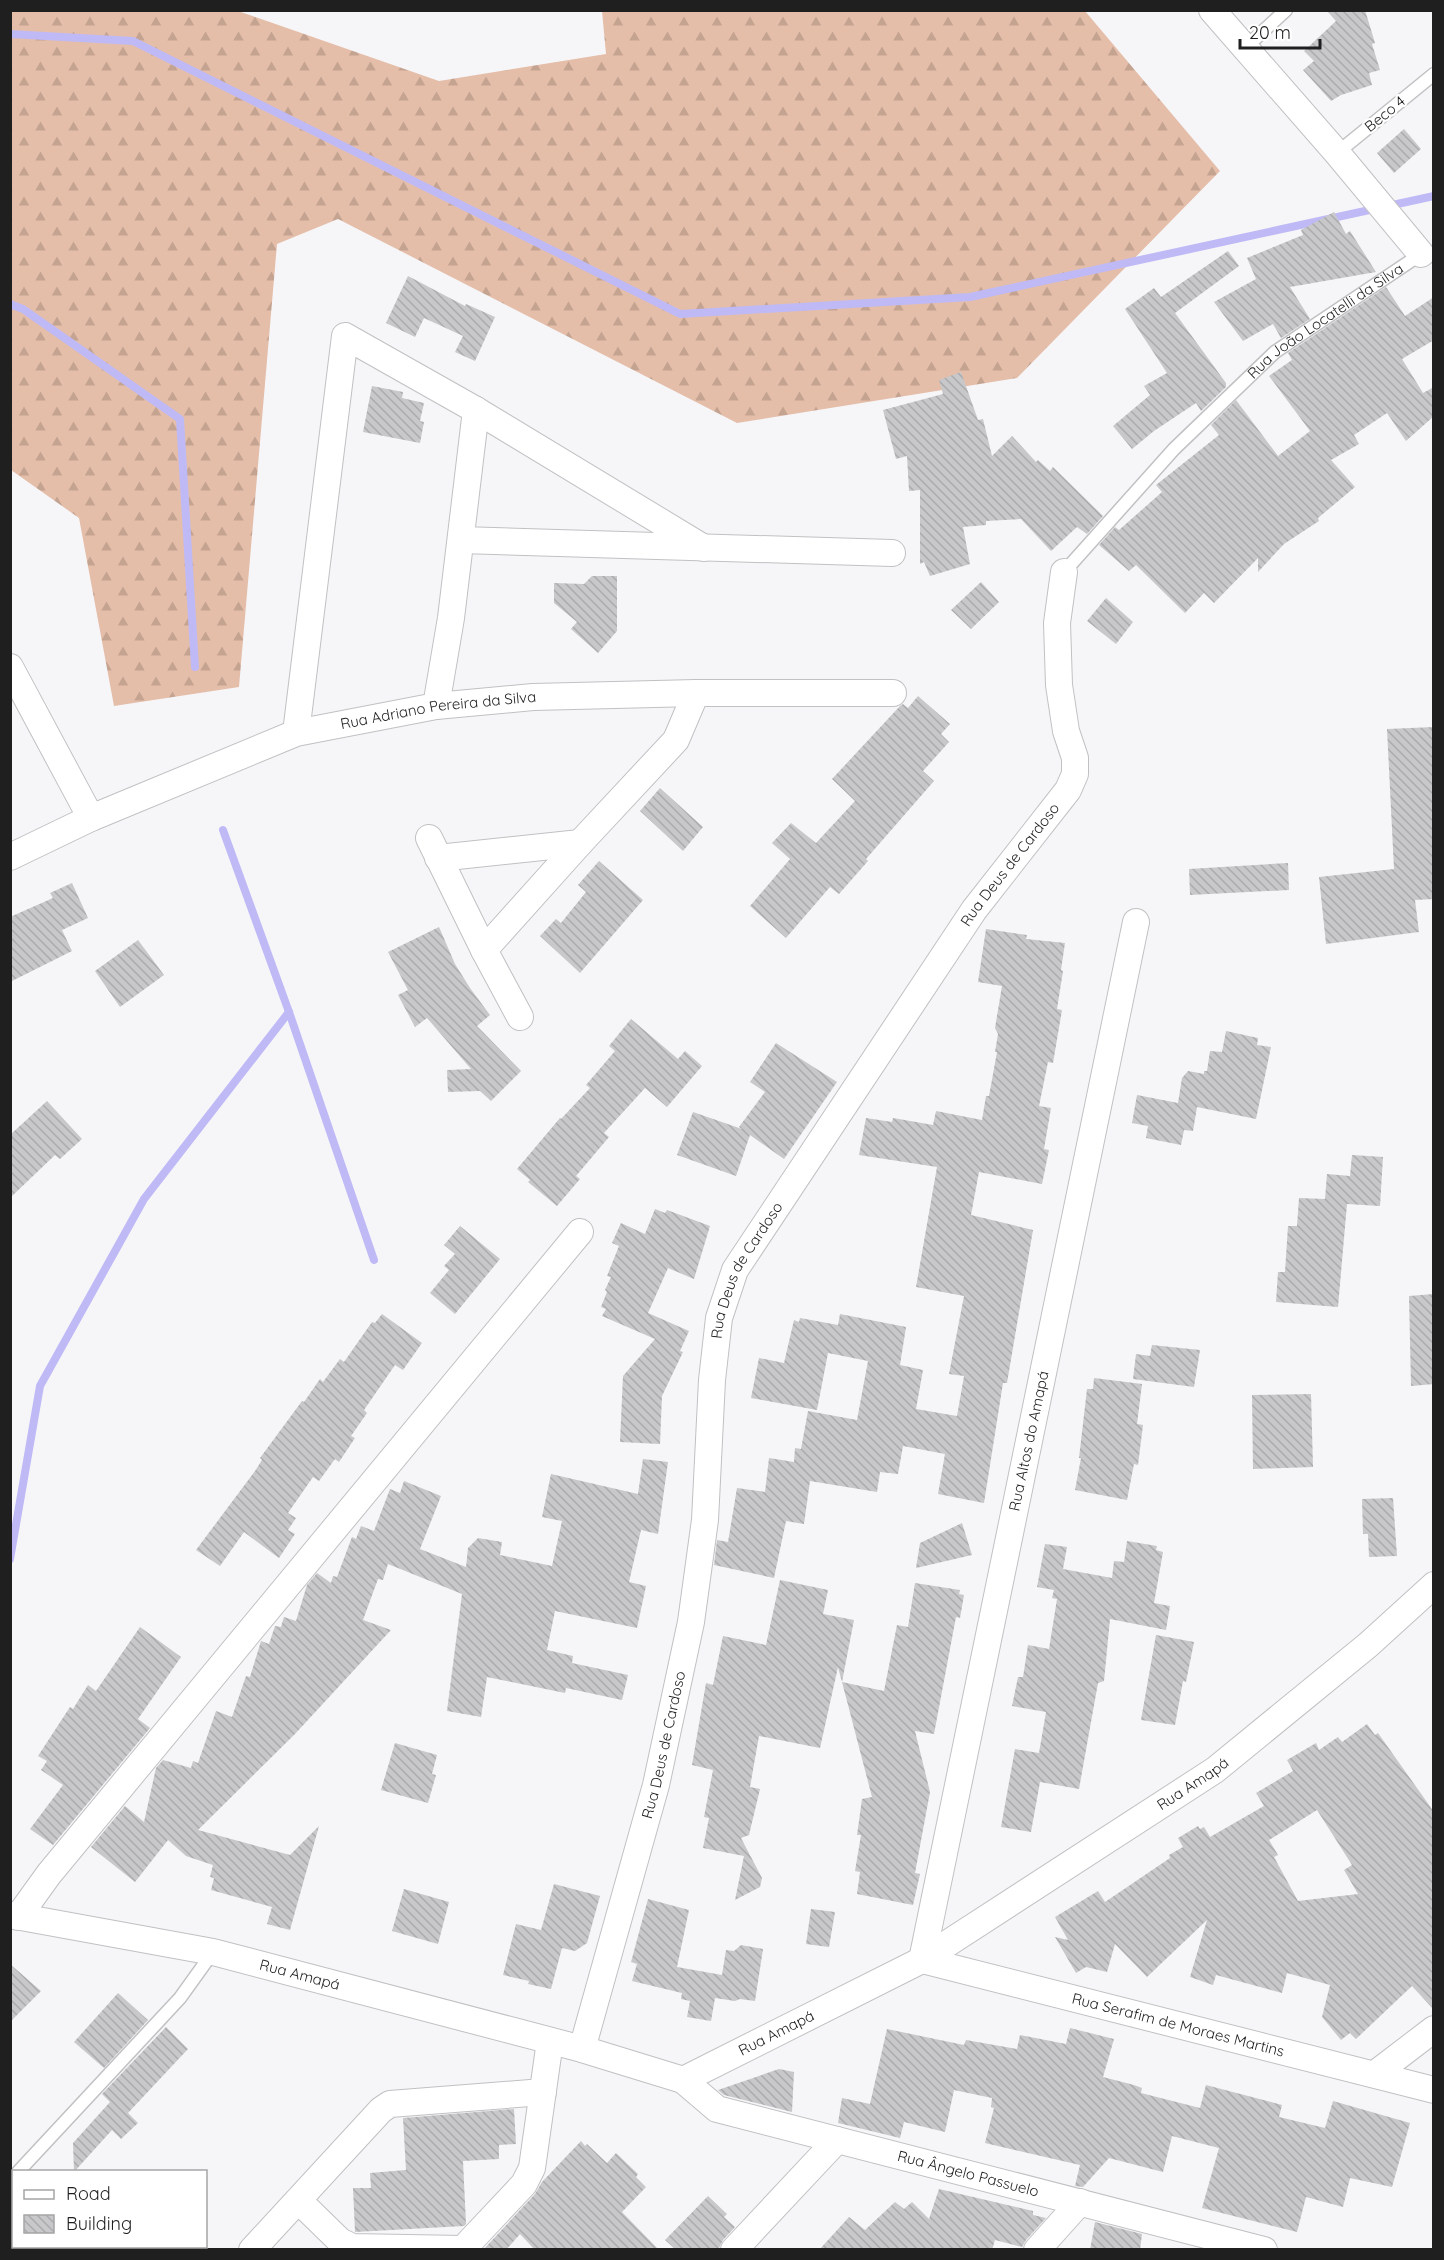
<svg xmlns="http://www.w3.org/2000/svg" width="1444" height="2260" viewBox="0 0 1444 2260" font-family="Quicksand,sans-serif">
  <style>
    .forest { fill: url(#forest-firs) }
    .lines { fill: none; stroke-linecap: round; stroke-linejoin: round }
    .stream { stroke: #bfbaf6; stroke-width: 8 }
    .building { fill: url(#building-back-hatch); fill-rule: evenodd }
    .service-casing { stroke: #c1c1c4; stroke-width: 15 }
    .minor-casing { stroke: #c1c1c4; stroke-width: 28 }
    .service { stroke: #fff; stroke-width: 12 }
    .minor { stroke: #fff; stroke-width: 26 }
    .labels { text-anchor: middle; stroke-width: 4.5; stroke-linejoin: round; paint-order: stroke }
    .street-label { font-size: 15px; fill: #1f1f20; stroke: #fff }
  </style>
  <defs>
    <pattern id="forest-firs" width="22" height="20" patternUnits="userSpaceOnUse" patternTransform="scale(1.5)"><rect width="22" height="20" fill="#e5bea9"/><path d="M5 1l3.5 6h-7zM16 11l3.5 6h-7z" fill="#c4a391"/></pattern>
    <pattern id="building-back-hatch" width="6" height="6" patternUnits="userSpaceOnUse" patternTransform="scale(1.5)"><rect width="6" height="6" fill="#c8c8cb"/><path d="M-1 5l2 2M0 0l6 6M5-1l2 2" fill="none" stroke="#ababae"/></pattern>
  </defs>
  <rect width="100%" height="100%" fill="#f6f6f9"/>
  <path class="forest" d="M 11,11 L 238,11 L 439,81 L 606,54 L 602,11 L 1085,11 L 1220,171 L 1017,378 L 737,423 L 338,219 L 277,244 L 239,687 L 114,706 L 79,518 L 11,470 Z"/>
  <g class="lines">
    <g class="stream">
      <path d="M 10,34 L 133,41 L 680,314 L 970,297 L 1434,196"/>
      <path d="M 10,304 L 23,309 L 180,419 L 195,667"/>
      <path d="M 223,830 L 289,1012 L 374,1260"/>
      <path d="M 10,1559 L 40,1386 L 144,1199 L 289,1012"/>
    </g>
  </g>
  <g class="building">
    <path d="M 1326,10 L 1365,10 L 1375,43 L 1372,44 L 1380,70 L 1369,73 L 1372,85 L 1341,95 L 1331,101 L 1303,70 L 1314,61 L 1304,51 L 1336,21 Z"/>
    <path d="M 1404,129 L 1421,149 L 1394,173 L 1377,153 Z"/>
    <path d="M 1334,212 L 1346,234 L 1350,231 L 1376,272 L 1290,287 L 1310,319 L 1281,338 L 1273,324 L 1243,341 L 1214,302 L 1256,279 L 1247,258 L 1303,235 L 1301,230 Z"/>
    <path d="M 1228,251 L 1239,266 L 1175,313 L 1226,383 L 1226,387 L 1201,411 L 1196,403 L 1154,431 L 1132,449 L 1113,426 L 1150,395 L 1144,386 L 1167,373 L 1125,309 L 1154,288 L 1161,297 Z"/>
    <path d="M 408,276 L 465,306 L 466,304 L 495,317 L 475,361 L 455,352 L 463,336 L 424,318 L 415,337 L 386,323 Z"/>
    <path d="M 1386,287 L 1405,316 L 1434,297 L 1434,340 L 1402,359 L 1423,393 L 1434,387 L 1434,416 L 1406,441 L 1387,413 L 1354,435 L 1359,444 L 1331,460 L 1355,487 L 1318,518 L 1319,521 L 1284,544 L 1258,572 L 1258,558 L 1214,603 L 1204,593 L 1185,613 L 1136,565 L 1129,571 L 1099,545 L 1115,527 L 1119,530 L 1162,492 L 1156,485 L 1219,435 L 1211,425 L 1236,400 L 1278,456 L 1310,431 L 1269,376 L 1292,360 L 1288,353 Z"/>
    <path d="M 961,372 L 978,420 L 983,419 L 992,456 L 1012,436 L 1036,462 L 1038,460 L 1050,471 L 1053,467 L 1103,516 L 1087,534 L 1077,527 L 1051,551 L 1021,519 L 986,521 L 986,525 L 963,527 L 970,564 L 930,576 L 924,562 L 920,564 L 920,490 L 909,491 L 907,456 L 896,459 L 883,410 L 943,394 L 939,380 Z"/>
    <path d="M 372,386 L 403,392 L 402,398 L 424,403 L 420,421 L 424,422 L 420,443 L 363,432 Z"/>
    <path d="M 592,576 L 617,576 L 617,631 L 598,653 L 571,629 L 577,622 L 554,603 L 554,583 L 584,584 Z"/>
    <path d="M 981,582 L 999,602 L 971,629 L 951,610 Z"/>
    <path d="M 1106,598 L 1133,622 L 1116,644 L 1087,621 Z"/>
    <path d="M 918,696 L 950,724 L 941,734 L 949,742 L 923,771 L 934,781 L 866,859 L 868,861 L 839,894 L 830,887 L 786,938 L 750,906 L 790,859 L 772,843 L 791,823 L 816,843 L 855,801 L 832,779 L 900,706 L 903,704 L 908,708 Z"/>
    <path d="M 1434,727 L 1434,899 L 1415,900 L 1419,932 L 1326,944 L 1319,877 L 1394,869 L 1387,729 Z"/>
    <path d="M 660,788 L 703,827 L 683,851 L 640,811 Z"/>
    <path d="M 599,861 L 643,900 L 580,973 L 540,936 L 556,919 L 561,923 L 586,892 L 578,885 Z"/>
    <path d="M 1288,863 L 1289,890 L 1190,895 L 1189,869 Z"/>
    <path d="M 72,883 L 88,918 L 62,930 L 72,951 L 10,982 L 10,917 L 53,898 L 50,893 Z"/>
    <path d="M 439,927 L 455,964 L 470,988 L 490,1015 L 477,1026 L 521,1071 L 491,1101 L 480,1091 L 448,1092 L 447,1070 L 471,1069 L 427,1018 L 415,1027 L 398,995 L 408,990 L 388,952 Z"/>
    <path d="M 986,929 L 1027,935 L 1026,939 L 1065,943 L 1061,970 L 1063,971 L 1057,1009 L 1062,1010 L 1053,1063 L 1048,1062 L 1039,1106 L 1051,1108 L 1044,1149 L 1049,1150 L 1042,1184 L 979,1172 L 971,1215 L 1033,1230 L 1007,1383 L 1003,1383 L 984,1503 L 938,1494 L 945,1454 L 903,1446 L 898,1474 L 880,1472 L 877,1492 L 810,1481 L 804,1524 L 786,1521 L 774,1578 L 714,1565 L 717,1540 L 728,1542 L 737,1488 L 765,1492 L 769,1458 L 794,1462 L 795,1448 L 801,1449 L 808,1411 L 857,1420 L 868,1361 L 828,1353 L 817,1410 L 751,1398 L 759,1358 L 784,1363 L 794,1320 L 799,1322 L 800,1318 L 838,1325 L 840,1314 L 906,1327 L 900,1365 L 923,1370 L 916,1409 L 957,1416 L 964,1376 L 949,1374 L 964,1296 L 916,1287 L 937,1167 L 859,1155 L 866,1118 L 892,1122 L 893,1118 L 933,1125 L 936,1111 L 982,1120 L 986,1096 L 989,1096 L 997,1052 L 995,1052 L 998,1034 L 995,1028 L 1002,986 L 978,982 Z"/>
    <path d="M 138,940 L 164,975 L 120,1007 L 95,971 Z"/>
    <path d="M 631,1019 L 678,1059 L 685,1051 L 702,1066 L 667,1107 L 645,1088 L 604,1133 L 609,1137 L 576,1176 L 580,1179 L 557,1206 L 528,1182 L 530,1180 L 517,1169 L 560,1118 L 561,1119 L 590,1088 L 586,1085 L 615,1051 L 609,1046 Z"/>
    <path d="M 1226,1031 L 1258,1038 L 1257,1045 L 1271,1047 L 1256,1119 L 1197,1107 L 1193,1131 L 1184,1130 L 1181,1145 L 1146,1138 L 1148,1126 L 1132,1123 L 1137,1095 L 1178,1103 L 1182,1078 L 1188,1071 L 1204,1074 L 1204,1071 L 1207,1071 L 1210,1051 L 1222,1052 Z"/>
    <path d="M 776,1043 L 837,1082 L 784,1159 L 750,1135 L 736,1176 L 677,1155 L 693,1112 L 742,1129 L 739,1127 L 765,1092 L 750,1082 Z"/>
    <path d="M 47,1101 L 82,1139 L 60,1159 L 55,1155 L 10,1198 L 10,1135 Z"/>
    <path d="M 1352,1155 L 1383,1157 L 1380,1206 L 1347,1204 L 1338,1307 L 1276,1302 L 1278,1272 L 1285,1272 L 1288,1226 L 1297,1226 L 1299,1198 L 1325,1199 L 1327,1174 L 1350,1176 Z"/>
    <path d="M 655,1209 L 665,1213 L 667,1210 L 710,1226 L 694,1279 L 668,1268 L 648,1313 L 689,1331 L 680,1351 L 683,1352 L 662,1396 L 660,1444 L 620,1442 L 623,1376 L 655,1339 L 602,1316 L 606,1309 L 601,1307 L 607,1292 L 605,1290 L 611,1277 L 607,1276 L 619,1246 L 612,1243 L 621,1223 L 645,1234 Z"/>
    <path d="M 460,1226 L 500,1259 L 455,1314 L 430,1293 L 449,1270 L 444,1266 L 455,1254 L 444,1245 Z"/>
    <path d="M 1434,1294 L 1434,1384 L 1411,1386 L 1409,1296 Z"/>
    <path d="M 382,1314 L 422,1343 L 403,1370 L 395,1365 L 364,1410 L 367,1413 L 351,1436 L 355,1438 L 339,1462 L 335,1459 L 319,1481 L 313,1477 L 288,1513 L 296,1518 L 288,1530 L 295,1534 L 279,1558 L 244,1532 L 220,1566 L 196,1550 L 255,1471 L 262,1460 L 260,1458 L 302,1401 L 304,1402 L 320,1379 L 323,1382 L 340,1359 L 344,1362 L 372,1322 L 375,1323 Z"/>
    <path d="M 1152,1345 L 1200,1350 L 1194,1387 L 1133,1379 L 1136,1354 L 1150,1356 Z"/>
    <path d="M 1094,1378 L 1142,1384 L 1137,1424 L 1143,1425 L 1138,1465 L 1134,1464 L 1127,1500 L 1075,1490 L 1081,1458 L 1079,1458 L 1087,1389 L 1093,1389 Z"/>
    <path d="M 1311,1394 L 1313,1467 L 1253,1469 L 1252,1395 Z"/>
    <path d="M 643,1459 L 668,1462 L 658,1534 L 641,1530 L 629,1582 L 646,1586 L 637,1628 L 555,1611 L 547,1650 L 573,1656 L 572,1663 L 628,1675 L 622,1700 L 566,1688 L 565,1693 L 487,1677 L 481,1717 L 447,1711 L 462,1594 L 388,1564 L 383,1580 L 378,1579 L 363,1620 L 391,1630 L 295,1734 L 198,1830 L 290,1855 L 319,1826 L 290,1930 L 267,1924 L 272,1907 L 211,1890 L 214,1878 L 210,1877 L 213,1865 L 186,1856 L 168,1840 L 135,1882 L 91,1847 L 125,1806 L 144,1822 L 156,1768 L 163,1760 L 191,1768 L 193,1761 L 198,1763 L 216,1711 L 232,1717 L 246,1676 L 250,1677 L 261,1641 L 269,1644 L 275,1626 L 281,1627 L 284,1617 L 296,1621 L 307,1585 L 317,1573 L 331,1583 L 333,1576 L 337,1577 L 352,1537 L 356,1539 L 361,1526 L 374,1531 L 390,1489 L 400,1493 L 404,1481 L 441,1496 L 420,1549 L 466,1567 L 468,1548 L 478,1538 L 502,1542 L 500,1555 L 552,1566 L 562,1521 L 542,1517 L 551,1474 L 638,1494 Z"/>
    <path d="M 1393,1498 L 1397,1556 L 1369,1557 L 1368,1534 L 1363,1534 L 1362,1499 Z"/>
    <path d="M 962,1523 L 972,1555 L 916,1568 L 920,1543 Z"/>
    <path d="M 1127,1541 L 1157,1546 L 1156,1550 L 1163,1552 L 1154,1603 L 1170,1606 L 1166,1630 L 1110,1619 L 1104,1681 L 1098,1683 L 1079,1789 L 1040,1782 L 1031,1832 L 1001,1827 L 1015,1749 L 1039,1753 L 1046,1712 L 1012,1706 L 1018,1677 L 1023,1677 L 1028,1645 L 1049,1649 L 1057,1599 L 1052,1598 L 1054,1590 L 1037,1587 L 1045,1544 L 1067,1547 L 1063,1569 L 1112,1578 L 1114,1561 L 1124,1562 Z"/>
    <path d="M 780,1580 L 828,1590 L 823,1614 L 854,1620 L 842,1682 L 838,1667 L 820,1748 L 759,1736 L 750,1787 L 760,1789 L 749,1835 L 741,1838 L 762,1878 L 760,1887 L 735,1900 L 744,1856 L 703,1848 L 709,1818 L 704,1817 L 713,1770 L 692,1765 L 706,1683 L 713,1685 L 723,1636 L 766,1645 Z"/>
    <path d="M 915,1583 L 960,1590 L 959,1594 L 964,1595 L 960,1618 L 956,1617 L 934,1734 L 915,1731 L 930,1792 L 915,1873 L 920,1874 L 913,1905 L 857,1894 L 860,1872 L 855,1871 L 861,1835 L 857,1835 L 862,1799 L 872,1797 L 842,1682 L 884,1691 L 897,1625 L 908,1627 Z"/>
    <path d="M 140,1627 L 181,1657 L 138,1719 L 150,1728 L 53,1845 L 30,1829 L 63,1785 L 41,1770 L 47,1761 L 38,1756 L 70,1707 L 73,1709 L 88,1685 L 96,1691 Z"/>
    <path d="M 1156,1635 L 1194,1642 L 1186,1682 L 1183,1681 L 1175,1725 L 1141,1720 Z"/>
    <path d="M 1367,1724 L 1375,1735 L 1378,1733 L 1434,1812 L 1434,2010 L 1412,1986 L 1356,2039 L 1350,2033 L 1341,2040 L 1322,2017 L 1330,1985 L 1287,1973 L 1282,1993 L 1216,1975 L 1213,1985 L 1190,1977 L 1207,1920 L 1147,1977 L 1115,1944 L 1107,1972 L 1086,1967 L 1076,1973 L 1055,1937 L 1068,1940 L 1055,1917 L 1098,1891 L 1105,1902 L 1170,1858 L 1169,1855 L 1183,1847 L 1178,1838 L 1198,1826 L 1200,1829 L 1204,1827 L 1210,1837 L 1264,1806 L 1256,1793 L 1293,1771 L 1287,1760 L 1316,1743 L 1319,1750 L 1338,1737 L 1342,1742 ZM 1317,1810 L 1352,1865 L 1344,1870 L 1358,1894 L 1298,1901 L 1274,1857 L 1278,1855 L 1269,1840 Z"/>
    <path d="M 395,1743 L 437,1755 L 432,1774 L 436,1775 L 428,1803 L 381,1790 Z"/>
    <path d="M 554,1884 L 600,1896 L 587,1943 L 575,1951 L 562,1948 L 551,1989 L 528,1984 L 529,1981 L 503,1975 L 516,1924 L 541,1930 Z"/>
    <path d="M 404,1889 L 449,1902 L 438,1944 L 392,1931 Z"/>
    <path d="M 648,1899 L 689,1910 L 677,1967 L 722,1975 L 726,1950 L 734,1951 L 741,1945 L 763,1949 L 755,2001 L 740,1999 L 735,2001 L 715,1998 L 711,2021 L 687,2017 L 690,2001 L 681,1999 L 682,1993 L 632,1981 L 637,1964 L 631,1962 Z"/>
    <path d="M 811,1909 L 835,1912 L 829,1947 L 806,1944 Z"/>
    <path d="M 10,1964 L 41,1991 L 10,2022 Z"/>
    <path d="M 118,1993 L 148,2020 L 104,2068 L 74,2042 Z"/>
    <path d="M 166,2027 L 188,2049 L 128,2113 L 138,2123 L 121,2139 L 112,2130 L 74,2172 L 73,2143 L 110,2102 L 102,2094 Z"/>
    <path d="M 1070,2028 L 1114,2039 L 1103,2077 L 1134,2085 L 1142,2088 L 1141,2093 L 1200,2108 L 1206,2085 L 1282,2105 L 1279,2117 L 1325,2128 L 1333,2101 L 1410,2123 L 1392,2187 L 1350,2178 L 1343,2207 L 1306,2197 L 1297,2232 L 1202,2208 L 1219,2148 L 1172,2136 L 1163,2172 L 1109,2158 L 1083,2187 L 1075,2186 L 1080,2165 L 985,2143 L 994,2108 L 991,2107 L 992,2098 L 954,2090 L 945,2132 L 904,2122 L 900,2138 L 838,2123 L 842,2098 L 870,2104 L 887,2029 L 964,2045 L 966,2040 L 1017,2049 L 1020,2035 L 1066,2044 Z"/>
    <path d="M 779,2069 L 794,2072 L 792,2112 L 724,2095 L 718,2090 Z"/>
    <path d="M 514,2109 L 516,2144 L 499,2145 L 499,2159 L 463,2161 L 466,2224 L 464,2226 L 355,2232 L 353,2188 L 371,2188 L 370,2173 L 406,2170 L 403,2118 Z"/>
    <path d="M 581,2141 L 585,2146 L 587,2144 L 607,2163 L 616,2153 L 638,2174 L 636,2177 L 646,2187 L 622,2212 L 659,2250 L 535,2250 L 520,2234 L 506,2250 L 483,2250 L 535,2194 L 542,2182 Z"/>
    <path d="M 939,2189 L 1033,2211 L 1033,2215 L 1046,2218 L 1026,2240 L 1022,2247 L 995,2240 L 992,2250 L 819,2250 L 849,2217 L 865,2230 L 895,2202 L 904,2209 L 912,2202 L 929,2219 Z"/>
    <path d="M 708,2196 L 727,2214 L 724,2217 L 735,2227 L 723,2240 L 718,2250 L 676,2250 L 665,2240 Z"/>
    <path d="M 1095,2222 L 1142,2234 L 1140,2250 L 1090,2250 Z"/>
  </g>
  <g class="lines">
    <g class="service-casing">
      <g id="service">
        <path d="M 1245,48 L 1286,10"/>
        <path d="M 1337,153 L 1434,74"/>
        <path id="s1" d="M 1064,572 L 1174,449 L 1275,352 L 1421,254 L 1434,256"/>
        <path d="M 18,2172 L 180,1998 L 213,1952"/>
      </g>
    </g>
    <g class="minor-casing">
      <g id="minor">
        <path d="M 1212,10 L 1337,153 L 1421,254"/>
        <path d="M 461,540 L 892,553"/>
        <path d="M 10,667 L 91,818"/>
        <path d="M 436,706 L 451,618 L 476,410"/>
        <path d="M 296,733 L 345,336 L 476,410 L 704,548"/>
        <path d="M 429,838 L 484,950 L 520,1017"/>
        <path id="s2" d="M 10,857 L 91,818 L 296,733 L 436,706 L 533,697 L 696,693 L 893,693"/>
        <path d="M 438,858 L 580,843"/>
        <path id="s3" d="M 1136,922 L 922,1960 L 1434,2090"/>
        <path d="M 484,950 L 580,843 L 676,740 L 696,693"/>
        <path id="s4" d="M 10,1915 L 213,1952 L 582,2049 L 683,2080 L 922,1960 L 1215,1770 L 1368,1645 L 1434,1585"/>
        <path d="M 18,1917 L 49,1874 L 580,1232"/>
        <path id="s5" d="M 582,2049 L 656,1785 L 691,1622 L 705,1520 L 712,1380 L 719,1318 L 735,1270 L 974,910 L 1068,790 L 1075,774 L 1075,758 L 1066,731 L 1059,685 L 1057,623 L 1064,572"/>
        <path d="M 1375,2074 L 1434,2029"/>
        <path id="s6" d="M 683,2080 L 717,2109 L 1264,2250"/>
        <path d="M 299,2201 L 340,2241 L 352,2247 L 462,2249"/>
        <path d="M 252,2250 L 381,2110 L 390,2104 L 543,2092"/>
        <path d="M 462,2250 L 524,2184 L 532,2168 L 550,2041"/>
        <path d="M 734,2250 L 837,2140"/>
        <path d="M 1037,2250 L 1080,2202"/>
      </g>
    </g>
    <use href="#service" class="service"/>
    <use href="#minor" class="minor"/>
  </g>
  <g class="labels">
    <g class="street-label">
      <text transform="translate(1385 114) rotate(-39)" y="5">Beco 4</text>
      <text dy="5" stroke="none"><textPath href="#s1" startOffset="364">Rua João Locatelli da Silva</textPath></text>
      <text dy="5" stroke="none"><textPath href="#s2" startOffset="456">Rua Adriano Pereira da Silva</textPath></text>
      <text dy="5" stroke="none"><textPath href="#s5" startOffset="1287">Rua Deus de Cardoso</textPath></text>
      <text dy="5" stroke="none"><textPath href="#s5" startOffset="801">Rua Deus de Cardoso</textPath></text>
      <text transform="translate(1029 1441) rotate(-78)" y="5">Rua Altos do Amapá</text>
      <text dy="5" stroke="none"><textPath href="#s5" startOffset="315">Rua Deus de Cardoso</textPath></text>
      <text dy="5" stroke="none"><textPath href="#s4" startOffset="1284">Rua Amapá</textPath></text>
      <text dy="5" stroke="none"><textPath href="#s4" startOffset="296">Rua Amapá</textPath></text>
      <text dy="5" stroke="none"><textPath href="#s3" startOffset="1324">Rua Serafim de Moraes Martins</textPath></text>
      <text dy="5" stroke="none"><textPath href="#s4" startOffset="798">Rua Amapá</textPath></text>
      <text dy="5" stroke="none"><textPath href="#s6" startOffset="304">Rua Ângelo Passuelo</textPath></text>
    </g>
  </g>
  <rect width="1444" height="2260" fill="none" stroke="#1f1f20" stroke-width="24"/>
  <rect x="12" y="2170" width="195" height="78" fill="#ffffff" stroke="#a5a5a6" stroke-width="1.5"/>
  <rect x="24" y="2190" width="30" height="9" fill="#ffffff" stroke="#a5a5a6" stroke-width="1.5"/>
  <text x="66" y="2200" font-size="18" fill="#1f1f20">Road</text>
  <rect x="24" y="2215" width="30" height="18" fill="url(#building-back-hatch)" stroke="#a5a5a6" stroke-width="1.5"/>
  <text x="66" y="2230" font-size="18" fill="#1f1f20">Building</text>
  <path d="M1240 39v9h80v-9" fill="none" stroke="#1f1f20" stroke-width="3"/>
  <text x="1249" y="39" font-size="18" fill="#1f1f20" stroke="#ffffff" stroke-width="4.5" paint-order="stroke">20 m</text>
</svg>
